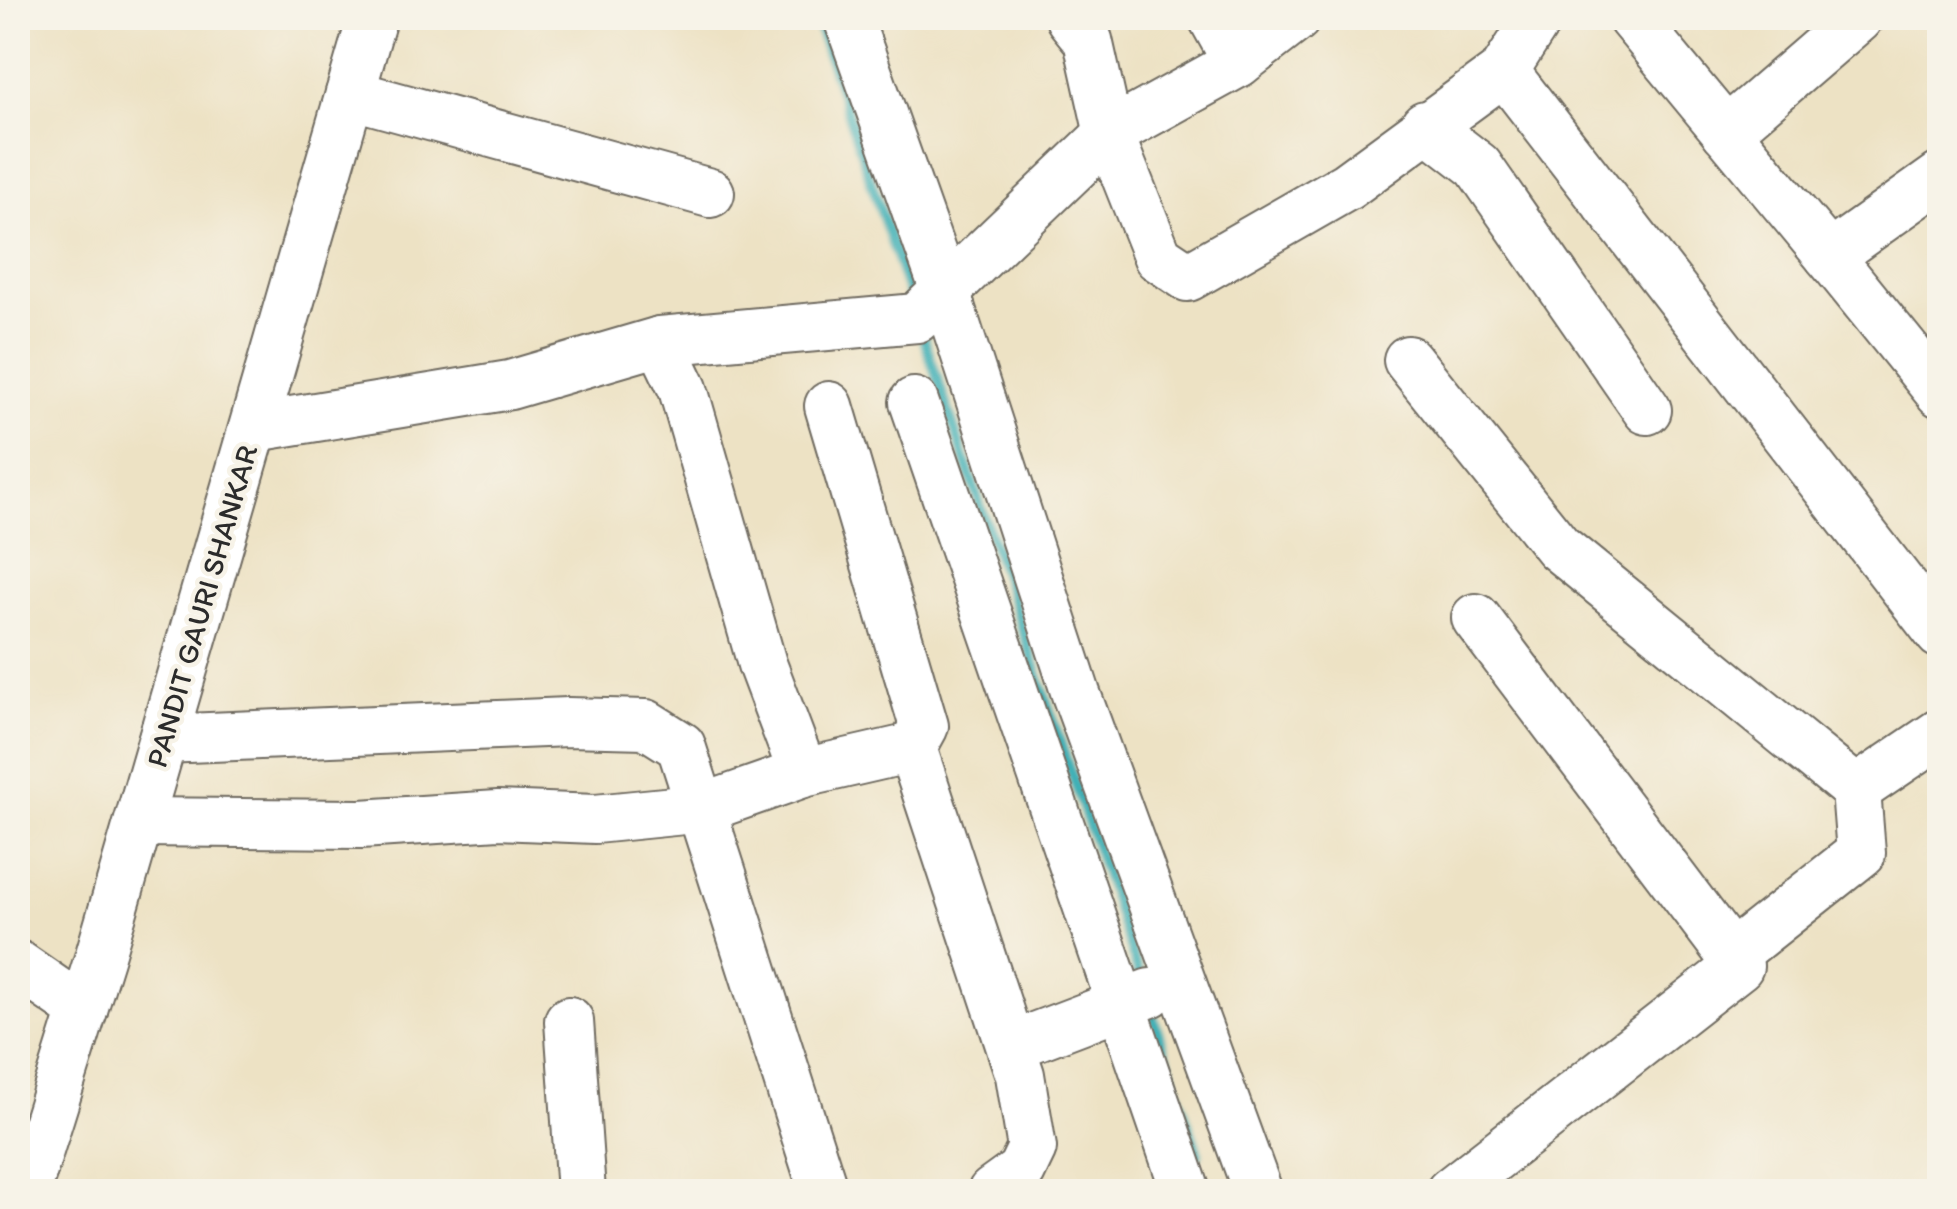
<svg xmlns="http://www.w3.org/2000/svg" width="1957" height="1209" viewBox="0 0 1957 1209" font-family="Itim,sans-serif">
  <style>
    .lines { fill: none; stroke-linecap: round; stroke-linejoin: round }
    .stream { stroke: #3fb0b6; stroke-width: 10 }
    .minor-casing { stroke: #6f6b61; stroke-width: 52 }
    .minor { stroke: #fff; stroke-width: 48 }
    .labels { text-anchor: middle; stroke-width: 9; stroke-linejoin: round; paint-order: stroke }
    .street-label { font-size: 30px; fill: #2b2b2b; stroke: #f7f3e8 }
  </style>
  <rect width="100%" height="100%" fill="#f7f3e8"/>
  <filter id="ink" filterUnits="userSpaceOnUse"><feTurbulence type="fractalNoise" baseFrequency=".01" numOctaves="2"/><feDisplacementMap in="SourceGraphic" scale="20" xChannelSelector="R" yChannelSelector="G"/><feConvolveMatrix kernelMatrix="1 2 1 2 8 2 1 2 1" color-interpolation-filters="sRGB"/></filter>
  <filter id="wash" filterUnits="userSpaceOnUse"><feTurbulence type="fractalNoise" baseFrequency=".0048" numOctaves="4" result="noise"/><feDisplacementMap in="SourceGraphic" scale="40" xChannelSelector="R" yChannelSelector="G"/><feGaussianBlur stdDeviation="2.25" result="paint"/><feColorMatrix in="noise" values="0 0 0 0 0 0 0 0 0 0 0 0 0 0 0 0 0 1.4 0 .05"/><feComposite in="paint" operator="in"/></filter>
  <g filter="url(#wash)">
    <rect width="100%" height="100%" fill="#ede2c4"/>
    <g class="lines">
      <g class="stream">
        <path d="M 816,18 L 913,306"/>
        <path d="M 920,327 L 1142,983"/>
        <path d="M 1149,1004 L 1198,1154"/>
      </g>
    </g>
  </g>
  <g filter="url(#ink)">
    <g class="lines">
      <g class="minor-casing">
        <g id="minor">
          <path d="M 848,18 L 945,291 L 1076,694 L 1258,1192"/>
          <path d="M 1070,18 L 1088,40 L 1109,134 L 1158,257 L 1188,277 L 1347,186 L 1504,71 L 1538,18"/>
          <path d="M 1213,18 L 1238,63"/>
          <path d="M 1632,18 L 1829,256"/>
          <path d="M 1504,71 L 1940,634"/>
          <path d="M 350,94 L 710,193"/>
          <path d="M 1425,125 L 1478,166 L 1647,410"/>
          <path d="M 1726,132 L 1858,18"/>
          <path d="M 1940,177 L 1829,256 L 1940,393"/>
          <path d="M 660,341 L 683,389 L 762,664 L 803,773"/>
          <path d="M 1408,360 L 1558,547 L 1856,790"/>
          <path d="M 914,402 L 1186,1192"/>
          <path d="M 255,427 L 510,385 L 660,341 L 917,318 L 1109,134 L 1238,63 L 1296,18"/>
          <path d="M 163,739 L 568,722 L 646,724 L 681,746 L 824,1192"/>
          <path d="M 912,748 L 1020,1075 L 1032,1148 L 1021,1171 L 992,1192"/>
          <path d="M 139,822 L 361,824 L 498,815 L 595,819 L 704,808 L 803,773 L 912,748 L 924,726 L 829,406"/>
          <path d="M 1731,956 L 1861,853 L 1856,790 L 1940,733"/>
          <path d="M 18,965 L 83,1010"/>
          <path d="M 569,1021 L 581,1192"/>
          <path d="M 1011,1046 L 1150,993"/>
          <path d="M 26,1192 L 100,955 L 372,18"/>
          <path d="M 1450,1192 L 1739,966 L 1476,618"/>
        </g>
      </g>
      <use href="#minor" class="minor"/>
    </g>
  </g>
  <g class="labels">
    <g class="street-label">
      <text transform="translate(202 606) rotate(-74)" y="10">PANDIT GAURI SHANKAR</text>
    </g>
  </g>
  <rect width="1957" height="1209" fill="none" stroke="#f7f3e8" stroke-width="60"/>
</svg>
